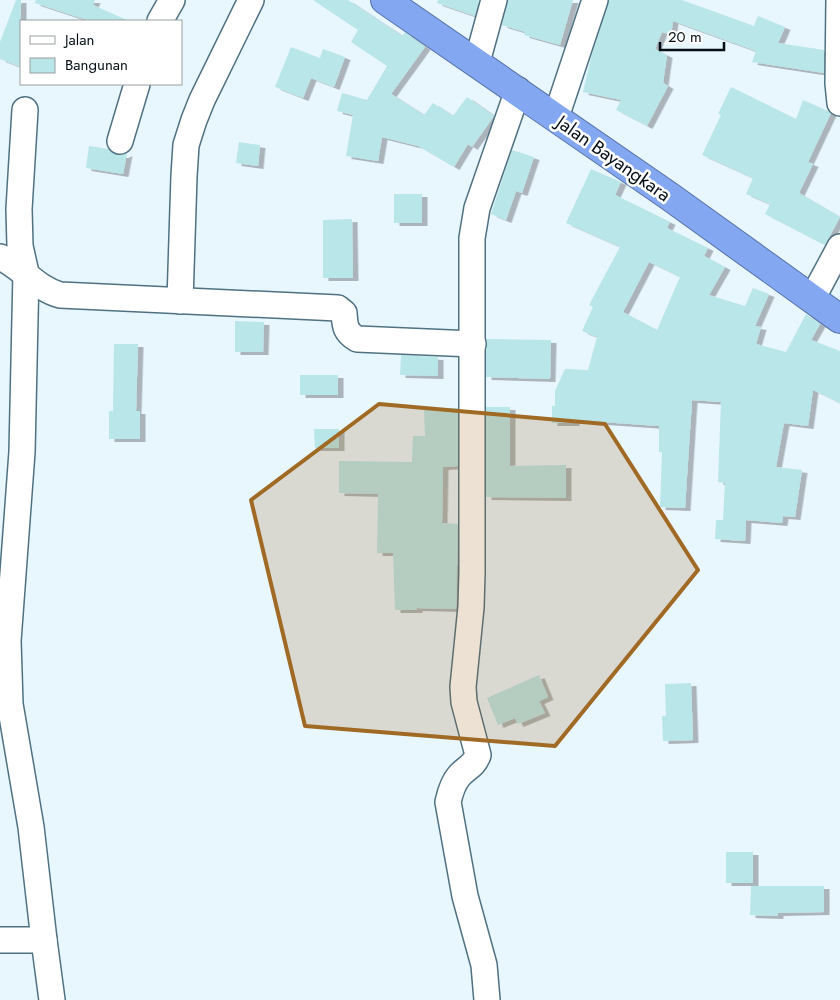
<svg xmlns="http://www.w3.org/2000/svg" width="840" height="1000" viewBox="0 0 840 1000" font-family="Jost,sans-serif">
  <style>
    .building { fill: #b9e6e8; fill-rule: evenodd; filter: url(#shadow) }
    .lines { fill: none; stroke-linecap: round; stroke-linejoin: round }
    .street-casing { stroke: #4f7182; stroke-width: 28 }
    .highway-casing { stroke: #5672a4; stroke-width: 30 }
    .street { stroke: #fff; stroke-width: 25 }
    .highway { stroke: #83a7f1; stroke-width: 28 }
    .marked { fill: #a06a24; fill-opacity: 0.2; stroke: #a06a24; stroke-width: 4; stroke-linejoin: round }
    .labels { text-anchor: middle; stroke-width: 5; stroke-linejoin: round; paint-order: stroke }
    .street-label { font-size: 19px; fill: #030f15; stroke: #fff }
  </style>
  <defs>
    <filter id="shadow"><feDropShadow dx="5.5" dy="3" stdDeviation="0" flood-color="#0004"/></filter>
  </defs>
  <rect width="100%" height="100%" fill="#e8f6fe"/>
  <g class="building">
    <path d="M 16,0 L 21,0 L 21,67 L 0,59 L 0,42 Z"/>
    <path d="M 36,0 L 95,0 L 93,5 L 129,21 L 90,21 L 35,3 Z"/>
    <path d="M 313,0 L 348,0 L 402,36 L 405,32 L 425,47 L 391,94 L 424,115 L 433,103 L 453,116 L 467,97 L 494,116 L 472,147 L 468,144 L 454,167 L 418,146 L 382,137 L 378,161 L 346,156 L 353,115 L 337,111 L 342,93 L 367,100 L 387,66 L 351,42 L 358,30 Z"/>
    <path d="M 438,0 L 479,0 L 475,16 L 437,3 Z"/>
    <path d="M 508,0 L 573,0 L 560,45 L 524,35 L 525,32 L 502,25 Z"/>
    <path d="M 609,0 L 682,0 L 754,26 L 758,16 L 785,27 L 778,43 L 824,50 L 824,73 L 752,62 L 756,51 L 673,21 L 671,35 L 662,32 L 655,49 L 667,55 L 663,83 L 668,86 L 647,126 L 616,110 L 621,100 L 583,92 L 591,58 Z"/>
    <path d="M 291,47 L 320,58 L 323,49 L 345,57 L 334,87 L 311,78 L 303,98 L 275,87 Z"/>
    <path d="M 731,87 L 796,119 L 803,100 L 828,111 L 831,113 L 808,162 L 813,164 L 799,193 L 840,217 L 825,245 L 765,214 L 770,204 L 746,194 L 753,178 L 702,155 L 721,115 L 718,114 Z"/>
    <path d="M 239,142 L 260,145 L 258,166 L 236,163 Z"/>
    <path d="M 89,146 L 109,149 L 116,155 L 123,155 L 127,153 L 123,174 L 86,168 Z"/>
    <path d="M 512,150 L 534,157 L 522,193 L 516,191 L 506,220 L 491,214 Z"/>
    <path d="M 591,169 L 621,182 L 615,195 L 670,222 L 667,228 L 708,248 L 704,256 L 725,267 L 709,295 L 745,306 L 753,288 L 769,294 L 755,326 L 761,327 L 756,344 L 786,352 L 806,314 L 820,324 L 811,340 L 840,351 L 840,403 L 813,390 L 808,426 L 784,423 L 776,467 L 802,470 L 795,517 L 783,516 L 782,523 L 746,520 L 745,541 L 715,539 L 716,520 L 723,520 L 725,483 L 718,482 L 721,402 L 692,400 L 685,508 L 660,507 L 662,452 L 659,452 L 659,426 L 574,420 L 574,423 L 552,423 L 552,406 L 555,406 L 555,391 L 565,369 L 588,370 L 597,337 L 582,331 L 593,307 L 589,305 L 620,247 L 566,223 ZM 649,262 L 680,277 L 657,330 L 623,312 Z"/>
    <rect x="394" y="194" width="28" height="29"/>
    <path d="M 352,219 L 353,278 L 323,278 L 323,220 Z"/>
    <path d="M 235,321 L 264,322 L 263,352 L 235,352 Z"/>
    <path d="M 486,339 L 551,340 L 550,379 L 486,377 Z"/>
    <path d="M 114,344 L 138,344 L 136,411 L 140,411 L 140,439 L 109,439 L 109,411 L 113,411 Z"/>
    <path d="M 401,355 L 438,357 L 438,376 L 400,375 Z"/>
    <rect x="300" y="375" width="38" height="20"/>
    <path d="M 486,407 L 510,407 L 510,466 L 566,465 L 566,498 L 486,497 Z"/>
    <path d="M 424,408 L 458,408 L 458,466 L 443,467 L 442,523 L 458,524 L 456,609 L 417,608 L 417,610 L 395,610 L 393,553 L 377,553 L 378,494 L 339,493 L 339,461 L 412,462 L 413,436 L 425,436 Z"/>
    <path d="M 314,429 L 339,429 L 339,448 L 315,448 Z"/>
    <path d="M 539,675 L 548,697 L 539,701 L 545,713 L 518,724 L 515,718 L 498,725 L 487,698 Z"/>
    <path d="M 691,683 L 693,740 L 663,741 L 662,716 L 666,716 L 665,684 Z"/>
    <rect x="726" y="852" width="27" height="31"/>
    <path d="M 751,886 L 824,886 L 824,912 L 778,913 L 778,916 L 750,915 Z"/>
  </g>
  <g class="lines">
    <g class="street-casing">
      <g id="street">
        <path d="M 839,0 L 838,83 L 840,103"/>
        <path d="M 160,21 L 172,0"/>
        <path d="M 477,62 L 494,0"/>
        <path d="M 25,110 L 19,209 L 20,246 L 26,273 L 22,452 L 8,641 L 10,704 L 31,827 L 44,940 L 52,1000"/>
        <path d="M 556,117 L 595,0"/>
        <path d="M 120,141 L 137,84"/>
        <path d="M 0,257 C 22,267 37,289 60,295 L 338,308 L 344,313 C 345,326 345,332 357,339 L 473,344"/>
        <path d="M 812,299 L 840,247"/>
        <path d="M 180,301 L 184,176 L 186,145 L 194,120 L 202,100 L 251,0"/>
        <path d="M 0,940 L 44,940"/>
        <path d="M 487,1000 L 484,965 L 465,896 L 448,802 C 450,793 453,783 459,776 C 466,768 474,766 478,755 L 464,702 L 463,687 L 471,607 L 472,573 L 472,238 L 477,208 L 518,90"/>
      </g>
    </g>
    <g class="highway-casing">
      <path id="highway" d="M 385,0 L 669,196 L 840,319"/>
    </g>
    <use href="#street" class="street"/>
    <use href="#highway" class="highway"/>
  </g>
  <path class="marked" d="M 379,404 L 605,424 L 698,570 L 555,746 L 305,726 L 251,500 Z"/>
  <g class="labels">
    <g class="street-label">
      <text transform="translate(614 158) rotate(35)" y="7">Jalan Bayangkara</text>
    </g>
  </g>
  <rect x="20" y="20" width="162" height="65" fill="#ffffff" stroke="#9a9fa1"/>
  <rect x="30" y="36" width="25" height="8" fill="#ffffff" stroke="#9a9fa1"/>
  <text x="65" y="45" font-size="15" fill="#030f15">Jalan</text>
  <rect x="30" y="58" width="25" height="15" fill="#b9e6e8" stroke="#9a9fa1"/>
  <text x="65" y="70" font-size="15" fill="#030f15">Bangunan</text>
  <path d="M660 42v8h64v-8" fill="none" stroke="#030f15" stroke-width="2.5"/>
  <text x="668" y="42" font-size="15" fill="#030f15" stroke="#ffffff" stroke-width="4" paint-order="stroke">20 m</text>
</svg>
